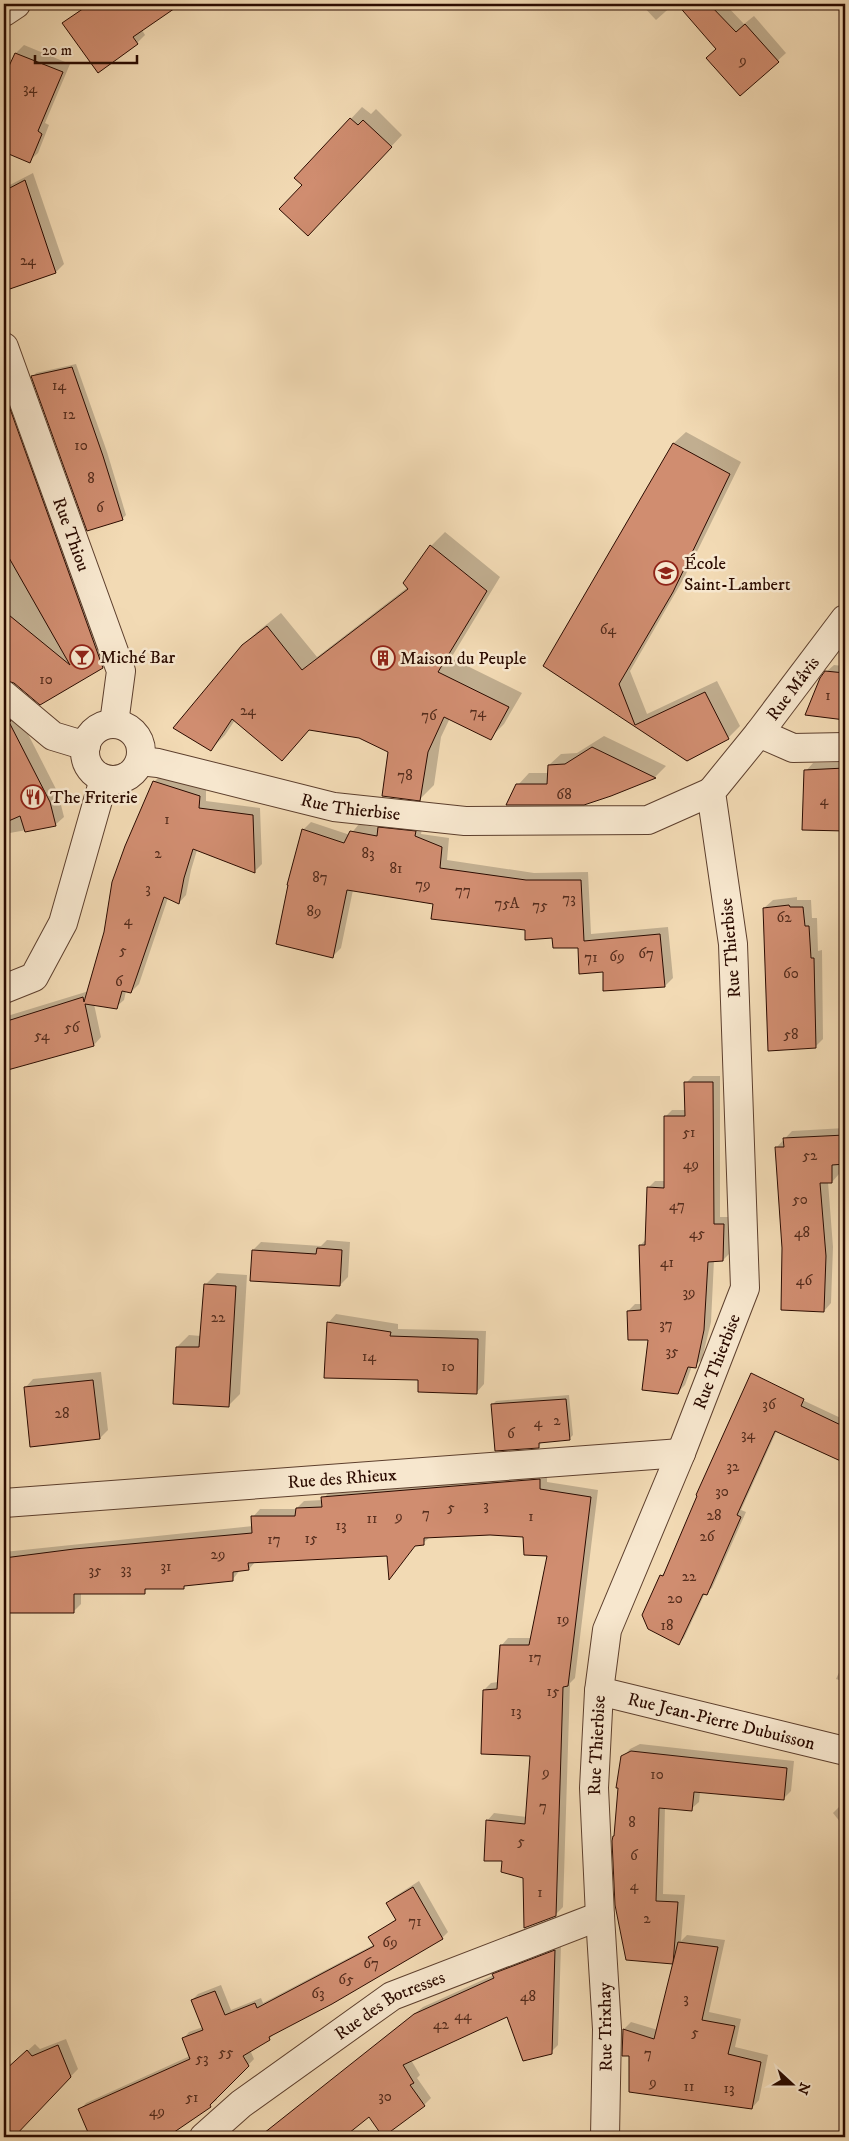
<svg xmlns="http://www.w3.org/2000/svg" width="849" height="2141" viewBox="0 0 849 2141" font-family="'IM FELL DW Pica',serif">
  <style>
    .shadow { fill: #0003 }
    .building { fill: #d08d70; stroke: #2b0b00 }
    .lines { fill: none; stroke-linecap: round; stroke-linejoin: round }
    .minor-casing { stroke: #5d3f2d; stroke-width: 30 }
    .tertiary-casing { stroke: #5d3f2d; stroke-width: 30 }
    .minor { stroke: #f7e7ce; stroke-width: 28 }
    .tertiary { stroke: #f7e7ce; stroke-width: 28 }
    .labels { text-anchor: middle; stroke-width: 5; stroke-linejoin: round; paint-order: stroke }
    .number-label { font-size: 15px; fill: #542c1c }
    .street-label { font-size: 18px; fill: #2b0b00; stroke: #f7e7ce }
    .poi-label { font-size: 18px; fill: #2b0b00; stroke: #f7e7ce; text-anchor: start }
  </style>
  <rect width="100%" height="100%" fill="#f2dab4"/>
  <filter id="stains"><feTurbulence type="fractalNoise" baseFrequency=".004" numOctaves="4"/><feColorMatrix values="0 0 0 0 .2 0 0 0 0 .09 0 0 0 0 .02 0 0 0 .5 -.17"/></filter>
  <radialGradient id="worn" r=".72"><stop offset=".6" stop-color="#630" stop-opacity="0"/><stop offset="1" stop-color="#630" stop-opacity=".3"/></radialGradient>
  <g class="shadow">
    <path d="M 88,4 L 176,4 L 142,30 L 145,35 L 137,43 L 64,23 Z"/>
    <path d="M 641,4 L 674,4 L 656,20 Z"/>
    <path d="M 679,4 L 725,4 L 744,24 L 754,16 L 786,53 L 740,95 L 718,49 Z"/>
    <path d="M 24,45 L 70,64 L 45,123 L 49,125 L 38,153 L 29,161 L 4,151 L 4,80 L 16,53 Z"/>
    <path d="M 362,107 L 371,114 L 376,109 L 402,135 L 320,223 L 304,185 L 296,178 Z"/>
    <path d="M 33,173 L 64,264 L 56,272 L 8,288 L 4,276 L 4,188 Z"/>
    <path d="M 76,364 L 107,452 L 126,515 L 122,519 L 33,377 L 36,373 Z"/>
    <path d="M 4,383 L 111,658 L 103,667 L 23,689 L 4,657 Z"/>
    <path d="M 845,411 L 845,419 L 841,416 Z"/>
    <path d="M 686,432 L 741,462 L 684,578 L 630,671 L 647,714 L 717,681 L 740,726 L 728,738 L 687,759 L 545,666 L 674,443 Z"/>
    <path d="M 445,532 L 500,577 L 451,658 L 522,693 L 504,724 L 490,738 L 450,718 L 441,737 L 434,785 L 420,799 L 390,752 L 360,736 L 310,729 L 282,760 L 235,720 L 225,735 L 211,749 L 243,646 L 257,632 L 281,613 L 317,657 L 408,587 L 404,583 L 431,546 Z"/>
    <path d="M 845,657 L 845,719 L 806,714 L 826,672 L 834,665 L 843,666 Z"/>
    <path d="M 4,707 L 28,734 L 58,793 L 64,817 L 55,825 L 4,834 Z"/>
    <path d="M 604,736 L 666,766 L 655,777 L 610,795 L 518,785 L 529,773 L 549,773 L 549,765 L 561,754 L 577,753 Z"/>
    <path d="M 845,762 L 845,830 L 804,828 L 806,771 L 813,763 Z"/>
    <path d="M 162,774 L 206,789 L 206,801 L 260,808 L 262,864 L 255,871 L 197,850 L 191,870 L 186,895 L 179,903 L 168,898 L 139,984 L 131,992 L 126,991 L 124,1000 L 116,1007 L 94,1004 L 101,1037 L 94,1045 L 4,1069 L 4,1017 L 89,991 L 154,782 Z"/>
    <path d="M 387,820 L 423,824 L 421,834 L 449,838 L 447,860 L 534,873 L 588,872 L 591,934 L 668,927 L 673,978 L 665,986 L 604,971 L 579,947 L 526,929 L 434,903 L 353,890 L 341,948 L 333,956 L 303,830 L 311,822 L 350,835 L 359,824 L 380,828 Z"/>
    <path d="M 4,886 L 8,898 L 4,902 Z"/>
    <path d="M 797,897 L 797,900 L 811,900 L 812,918 L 817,918 L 818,951 L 822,950 L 823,1039 L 815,1047 L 764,908 L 773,900 Z"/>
    <path d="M 693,1076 L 720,1076 L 720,1217 L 730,1217 L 730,1253 L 723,1260 L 714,1260 L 711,1322 L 702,1359 L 695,1366 L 692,1366 L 685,1385 L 678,1392 L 649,1338 L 628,1311 L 635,1304 L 642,1304 L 640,1246 L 646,1239 L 648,1188 L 655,1181 L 666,1181 L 665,1117 L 672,1110 L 686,1110 L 686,1083 Z"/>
    <path d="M 845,1128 L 845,1162 L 839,1163 L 839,1174 L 832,1182 L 828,1182 L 833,1247 L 831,1303 L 824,1311 L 783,1248 L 776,1148 L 792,1131 Z"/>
    <path d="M 327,1240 L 350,1242 L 348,1277 L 340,1285 L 253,1250 L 261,1242 L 321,1246 Z"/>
    <path d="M 217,1273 L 247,1275 L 240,1394 L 228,1406 L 177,1347 L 189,1335 L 201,1336 L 205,1285 Z"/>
    <path d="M 336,1314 L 398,1324 L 398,1329 L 486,1331 L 484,1384 L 476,1393 L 419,1379 L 328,1323 Z"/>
    <path d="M 101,1372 L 108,1430 L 100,1438 L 25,1388 L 33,1379 Z"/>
    <path d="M 762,1381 L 845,1420 L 845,1462 L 777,1430 L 741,1510 L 746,1512 L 712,1588 L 705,1593 L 684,1638 L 679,1643 L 661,1576 L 666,1571 Z"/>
    <path d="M 569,1395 L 573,1435 L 569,1439 L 542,1442 L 538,1447 L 492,1405 L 496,1401 Z"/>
    <path d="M 547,1472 L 547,1482 L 598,1490 L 575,1678 L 570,1683 L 563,1907 L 555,1915 L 524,1877 L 503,1860 L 487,1821 L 494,1813 L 527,1817 L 531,1754 L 484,1690 L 491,1683 L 498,1682 L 501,1646 L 508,1638 L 532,1638 L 549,1555 L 525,1536 L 490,1534 L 430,1537 L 423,1543 L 416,1544 L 390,1577 L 388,1555 L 256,1561 L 249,1569 L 240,1570 L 233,1579 L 186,1585 L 183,1588 L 149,1587 L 144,1592 L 81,1593 L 81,1604 L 73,1612 L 4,1612 L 4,1552 L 253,1526 L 253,1517 L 260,1509 L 296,1509 L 304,1501 L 323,1500 L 330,1490 Z"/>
    <path d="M 845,1660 L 845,1682 L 836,1679 Z"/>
    <path d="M 640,1744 L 794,1761 L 791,1791 L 784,1798 L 700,1792 L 699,1802 L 691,1809 L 665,1807 L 663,1894 L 685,1895 L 681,1941 L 687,1935 L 725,1940 L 709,2012 L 741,2019 L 735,2047 L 768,2055 L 759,2100 L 752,2108 L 631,2054 L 624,2029 L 631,2022 L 658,2030 L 675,1959 L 672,1962 L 616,1835 L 623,1757 L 630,1749 Z"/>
    <path d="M 845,1801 L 845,1828 L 833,1813 Z"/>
    <path d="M 419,1881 L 448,1932 L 442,1938 L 275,2033 L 269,2039 L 250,2050 L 254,2059 L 216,2098 L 217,2100 L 166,2137 L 92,2137 L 80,2110 L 86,2103 L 190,2056 L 183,2039 L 189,2032 L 203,2027 L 192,2000 L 198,1994 L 221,1985 L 231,2010 L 261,1998 L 263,2003 L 375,1944 L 370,1938 L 397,1918 L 388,1903 L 394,1897 Z"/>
    <path d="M 561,1944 L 558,2045 L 551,2052 L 508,2015 L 411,2060 L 420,2075 L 417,2078 L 431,2098 L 424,2105 L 369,2115 L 342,2137 L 260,2137 L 423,2007 L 494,1975 L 501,1967 Z"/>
    <path d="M 66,2039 L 78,2069 L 15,2134 L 4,2124 L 4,2072 L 35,2044 L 40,2049 Z"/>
  </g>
  <g class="building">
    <path d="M 90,4 L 181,4 L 133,37 L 138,44 L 98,73 L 62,23 Z"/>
    <path d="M 677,4 L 709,4 L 736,32 L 745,24 L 779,62 L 740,96 L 706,58 L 716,49 Z"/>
    <path d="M 15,53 L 63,72 L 38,131 L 42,134 L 30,163 L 4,152 L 4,77 Z"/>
    <path d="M 350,118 L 358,125 L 363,120 L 392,147 L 308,236 L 279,209 L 302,185 L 294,178 Z"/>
    <path d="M 25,180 L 56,273 L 4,291 L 4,191 Z"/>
    <path d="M 72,367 L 103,456 L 123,520 L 87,531 L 31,376 Z"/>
    <path d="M 4,392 L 103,668 L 40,705 L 14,683 L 4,680 L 4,611 L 70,665 L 4,549 Z"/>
    <path d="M 673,443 L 730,474 L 673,592 L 619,684 L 635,725 L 705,692 L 729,739 L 687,761 L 543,666 Z"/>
    <path d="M 430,545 L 487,591 L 438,672 L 509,707 L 491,740 L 444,717 L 428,752 L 420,801 L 382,796 L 388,752 L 359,738 L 309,730 L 282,761 L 232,719 L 211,751 L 173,728 L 242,645 L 267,626 L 302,670 L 408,589 L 403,583 Z"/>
    <path d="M 825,671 L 845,673 L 845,720 L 805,715 L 820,678 Z"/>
    <path d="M 4,715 L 11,721 L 9,722 L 50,802 L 56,826 L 25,832 L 20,816 L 4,823 Z"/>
    <path d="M 592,747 L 656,778 L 611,796 L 584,805 L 506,805 L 516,784 L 547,784 L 548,765 L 565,764 Z"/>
    <path d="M 845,768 L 845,831 L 802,830 L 804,770 Z"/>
    <path d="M 153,781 L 200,796 L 199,808 L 253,815 L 255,873 L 193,849 L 184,878 L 179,904 L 164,897 L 131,993 L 122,991 L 117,1009 L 85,1004 L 94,1046 L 4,1071 L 4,1022 L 83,997 L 84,1002 L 104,932 L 112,882 L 125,846 Z"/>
    <path d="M 378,827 L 416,831 L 415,836 L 442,847 L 440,868 L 526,880 L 581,880 L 584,941 L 660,934 L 665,987 L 603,991 L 603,972 L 579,974 L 578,948 L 553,948 L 552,938 L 525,940 L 525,930 L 431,919 L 433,904 L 347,890 L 333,958 L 276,944 L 288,885 L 287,885 L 302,829 L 344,843 L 350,831 L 377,836 Z"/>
    <path d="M 789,905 L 790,907 L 803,907 L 805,926 L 809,926 L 811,958 L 814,958 L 816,1048 L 768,1051 L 763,908 Z"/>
    <path d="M 684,1082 L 713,1082 L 714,1224 L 724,1224 L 723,1261 L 708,1262 L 704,1330 L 696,1368 L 688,1367 L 678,1394 L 642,1390 L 648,1340 L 628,1340 L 627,1311 L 641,1310 L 639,1245 L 645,1245 L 647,1187 L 664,1188 L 664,1116 L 685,1116 Z"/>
    <path d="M 845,1135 L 845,1164 L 832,1165 L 832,1183 L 820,1183 L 826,1256 L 824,1312 L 781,1310 L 782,1248 L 775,1147 L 784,1147 L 783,1138 Z"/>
    <path d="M 317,1248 L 342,1250 L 340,1286 L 250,1281 L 252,1250 L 316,1254 Z"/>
    <path d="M 204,1284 L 236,1286 L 229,1407 L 173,1404 L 176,1347 L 199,1347 Z"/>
    <path d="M 327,1322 L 391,1332 L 390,1336 L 478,1339 L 477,1394 L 418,1392 L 418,1380 L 324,1378 Z"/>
    <path d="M 751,1373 L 804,1399 L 801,1406 L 845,1427 L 845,1463 L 775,1431 L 737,1515 L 741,1517 L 707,1595 L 703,1594 L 679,1645 L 648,1629 L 642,1615 L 660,1575 L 663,1576 L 697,1496 L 696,1495 Z"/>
    <path d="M 93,1380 L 100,1439 L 30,1447 L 24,1387 Z"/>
    <path d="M 566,1399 L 570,1440 L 539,1443 L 539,1448 L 495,1451 L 491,1404 Z"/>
    <path d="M 540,1479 L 540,1489 L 591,1497 L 568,1686 L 563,1687 L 556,1916 L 524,1928 L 523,1878 L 501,1872 L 502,1861 L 484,1861 L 486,1820 L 525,1824 L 530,1756 L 481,1754 L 483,1690 L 497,1689 L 500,1645 L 529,1645 L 547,1556 L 524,1555 L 523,1537 L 490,1535 L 424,1538 L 424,1545 L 415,1546 L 389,1580 L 387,1556 L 248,1563 L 249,1570 L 233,1572 L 233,1581 L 184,1586 L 184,1589 L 145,1589 L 145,1594 L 74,1594 L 74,1613 L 4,1613 L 4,1558 L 74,1549 L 252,1533 L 251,1516 L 295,1516 L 296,1508 L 322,1507 L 321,1497 Z"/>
    <path d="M 631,1751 L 787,1768 L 784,1800 L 694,1792 L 692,1811 L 659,1808 L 656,1901 L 678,1902 L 673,1964 L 626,1960 L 615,1905 L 612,1841 L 613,1836 L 614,1836 L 618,1788 L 616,1788 L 621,1756 Z"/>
    <path d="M 413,1887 L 443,1939 L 332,2004 L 269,2037 L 270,2040 L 243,2056 L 249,2066 L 210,2105 L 211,2107 L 167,2137 L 90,2137 L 78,2109 L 190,2059 L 182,2038 L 203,2030 L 191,2000 L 215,1991 L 225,2015 L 255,2003 L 257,2008 L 374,1946 L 368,1937 L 396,1920 L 386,1903 Z"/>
    <path d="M 678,1942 L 718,1947 L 702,2020 L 735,2026 L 728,2054 L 761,2062 L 752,2109 L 629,2092 L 629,2056 L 622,2056 L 623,2029 L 654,2039 Z"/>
    <path d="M 555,1950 L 552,2054 L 523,2061 L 507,2017 L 403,2065 L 414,2083 L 410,2085 L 425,2106 L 383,2137 L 369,2117 L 344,2137 L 259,2137 L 414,2014 L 494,1978 L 492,1974 Z"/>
    <path d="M 58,2045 L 71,2077 L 14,2137 L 4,2137 L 4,2071 L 27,2050 L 32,2056 Z"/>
  </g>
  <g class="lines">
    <g class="minor-casing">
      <g id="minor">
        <path d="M 4,12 L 16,4"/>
        <path id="s1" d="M 4,347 L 121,671 L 115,716 L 112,724"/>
        <path d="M 4,695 L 53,736 L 86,746"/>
        <circle cx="113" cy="752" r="28"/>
        <path id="s2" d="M 759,733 L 845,619"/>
        <path id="s3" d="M 140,761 L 158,763 L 334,807 L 465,821 L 648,820 L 711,792"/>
        <path d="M 4,989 L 34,977 L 63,923 L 104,779"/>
        <path id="s4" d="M 4,1503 L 681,1453"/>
        <path id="s5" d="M 599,1691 L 845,1751"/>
        <path id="s6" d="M 204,2137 L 241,2104 L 392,1996 L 600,1916"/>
      </g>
    </g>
    <g class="tertiary-casing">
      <g id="tertiary">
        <path id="s7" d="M 605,2137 L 607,2029 L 600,1916 L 594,1788 L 599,1691 L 607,1630 L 681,1453 L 745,1288 L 733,944 L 711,792 L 759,733 L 793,748 L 845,747"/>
      </g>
    </g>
    <use href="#minor" class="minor"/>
    <use href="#tertiary" class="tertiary"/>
  </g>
  <defs>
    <g id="school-ring" transform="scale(1.25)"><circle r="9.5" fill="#f7e7ce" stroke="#8f2418" stroke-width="1.5"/><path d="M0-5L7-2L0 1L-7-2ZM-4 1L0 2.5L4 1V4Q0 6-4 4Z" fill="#8f2418"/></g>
    <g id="bar-ring" transform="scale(1.25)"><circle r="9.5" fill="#f7e7ce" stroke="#8f2418" stroke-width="1.5"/><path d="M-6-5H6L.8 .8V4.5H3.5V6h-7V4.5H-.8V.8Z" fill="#8f2418"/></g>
    <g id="building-ring" transform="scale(1.25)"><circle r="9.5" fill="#f7e7ce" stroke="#8f2418" stroke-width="1.5"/><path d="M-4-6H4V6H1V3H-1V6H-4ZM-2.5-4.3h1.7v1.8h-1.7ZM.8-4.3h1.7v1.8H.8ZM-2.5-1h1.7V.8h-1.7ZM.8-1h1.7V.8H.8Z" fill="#8f2418"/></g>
    <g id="restaurant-ring" transform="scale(1.25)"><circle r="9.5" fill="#f7e7ce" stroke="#8f2418" stroke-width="1.5"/><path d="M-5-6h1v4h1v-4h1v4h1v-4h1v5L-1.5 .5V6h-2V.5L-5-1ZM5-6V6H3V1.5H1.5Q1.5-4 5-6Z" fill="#8f2418"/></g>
  </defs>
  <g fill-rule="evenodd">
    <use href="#school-ring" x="666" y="573"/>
    <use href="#bar-ring" x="82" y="657"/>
    <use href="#building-ring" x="383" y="658"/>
    <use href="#restaurant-ring" x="33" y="797"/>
  </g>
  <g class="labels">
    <g class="number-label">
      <text x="743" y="65">9</text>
      <text x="30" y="93">34</text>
      <text x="28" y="265">24</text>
      <text x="59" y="390">14</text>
      <text x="69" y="419">12</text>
      <text x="81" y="450">10</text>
      <text x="91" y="483">8</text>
      <text x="100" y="512">6</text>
      <text x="608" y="634">64</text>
      <text x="46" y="684">10</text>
      <text x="828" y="700">1</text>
      <text x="248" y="715">24</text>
      <text x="478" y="717">74</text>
      <text x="429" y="720">76</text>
      <text x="405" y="780">78</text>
      <text x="564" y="799">68</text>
      <text x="824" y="805">4</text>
      <text x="167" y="824">1</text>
      <text x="158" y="858">2</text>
      <text x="368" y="858">83</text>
      <text x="396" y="873">81</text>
      <text x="320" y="882">87</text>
      <text x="423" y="889">79</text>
      <text x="148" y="893">3</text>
      <text x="463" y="895">77</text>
      <text x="569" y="903">73</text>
      <text x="507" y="908">75A</text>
      <text x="540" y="910">75</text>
      <text x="314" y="916">89</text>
      <text x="784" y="922">62</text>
      <text x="128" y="925">4</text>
      <text x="123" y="955">5</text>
      <text x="646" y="958">67</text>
      <text x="617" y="961">69</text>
      <text x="591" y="962">71</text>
      <text x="791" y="978">60</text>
      <text x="119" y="986">6</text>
      <text x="72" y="1032">56</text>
      <text x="791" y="1039">58</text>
      <text x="42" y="1040">54</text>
      <text x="689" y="1137">51</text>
      <text x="810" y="1160">52</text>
      <text x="691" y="1169">49</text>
      <text x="800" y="1204">50</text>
      <text x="677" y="1210">47</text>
      <text x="802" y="1237">48</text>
      <text x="697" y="1238">45</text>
      <text x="667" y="1267">41</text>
      <text x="804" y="1285">46</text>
      <text x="689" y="1297">39</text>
      <text x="218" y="1322">22</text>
      <text x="666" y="1329">37</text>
      <text x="672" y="1356">35</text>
      <text x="369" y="1361">14</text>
      <text x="448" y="1371">10</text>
      <text x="769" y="1409">36</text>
      <text x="62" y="1418">28</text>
      <text x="557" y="1425">2</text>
      <text x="538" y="1427">4</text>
      <text x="511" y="1438">6</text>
      <text x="748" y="1439">34</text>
      <text x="733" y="1471">32</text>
      <text x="722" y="1496">30</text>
      <text x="486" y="1510">3</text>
      <text x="451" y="1512">5</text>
      <text x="426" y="1518">7</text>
      <text x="714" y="1520">28</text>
      <text x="399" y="1521">9</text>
      <text x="531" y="1521">1</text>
      <text x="372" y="1523">11</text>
      <text x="341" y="1530">13</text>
      <text x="707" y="1541">26</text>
      <text x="311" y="1543">15</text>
      <text x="274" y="1544">17</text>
      <text x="218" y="1559">29</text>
      <text x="166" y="1571">31</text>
      <text x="126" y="1574">33</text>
      <text x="95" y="1575">35</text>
      <text x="689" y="1581">22</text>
      <text x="675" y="1603">20</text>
      <text x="563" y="1624">19</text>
      <text x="667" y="1630">18</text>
      <text x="535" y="1662">17</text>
      <text x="553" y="1696">15</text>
      <text x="516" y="1716">13</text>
      <text x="546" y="1777">9</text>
      <text x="657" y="1779">10</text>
      <text x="543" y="1811">7</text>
      <text x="632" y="1827">8</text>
      <text x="521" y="1846">5</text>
      <text x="634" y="1860">6</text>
      <text x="634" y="1890">4</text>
      <text x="540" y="1897">1</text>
      <text x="647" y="1923">2</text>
      <text x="415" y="1926">71</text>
      <text x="390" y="1947">69</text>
      <text x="371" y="1968">67</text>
      <text x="346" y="1984">65</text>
      <text x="318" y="1998">63</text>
      <text x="528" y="2001">48</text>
      <text x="686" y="2003">3</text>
      <text x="463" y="2020">44</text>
      <text x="441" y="2029">42</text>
      <text x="695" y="2037">5</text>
      <text x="226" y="2057">55</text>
      <text x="648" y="2058">7</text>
      <text x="202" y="2063">53</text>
      <text x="653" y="2087">9</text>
      <text x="689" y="2091">11</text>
      <text x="729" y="2093">13</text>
      <text x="385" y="2101">30</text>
      <text x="192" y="2102">51</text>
      <text x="157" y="2116">49</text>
    </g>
    <g class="street-label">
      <text dy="6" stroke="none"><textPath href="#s1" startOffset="199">Rue Thiou</textPath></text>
      <text dy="6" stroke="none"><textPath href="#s2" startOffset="56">Rue Mâvis</textPath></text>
      <text dy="6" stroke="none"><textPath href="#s3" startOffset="216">Rue Thierbise</textPath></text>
      <text transform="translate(730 948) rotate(-95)" y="6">Rue Thierbise</text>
      <text dy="6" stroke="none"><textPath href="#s7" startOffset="798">Rue Thierbise</textPath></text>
      <text dy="6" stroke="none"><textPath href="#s4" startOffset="339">Rue des Rhieux</textPath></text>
      <text dy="6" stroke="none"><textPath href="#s5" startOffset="126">Rue Jean-Pierre Dubuisson</textPath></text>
      <text dy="6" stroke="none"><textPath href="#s7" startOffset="392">Rue Thierbise</textPath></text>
      <text dy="6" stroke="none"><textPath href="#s6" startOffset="229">Rue des Botresses</textPath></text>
      <text transform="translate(605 2027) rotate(-91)" y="6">Rue Trixhay</text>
    </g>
    <g class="poi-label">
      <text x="684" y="569">École<tspan x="684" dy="21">Saint-Lambert</tspan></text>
      <text x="100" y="663">Miché Bar</text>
      <text x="400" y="664">Maison du Peuple</text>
      <text x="50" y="803">The Friterie</text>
    </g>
  </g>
  <rect width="849" height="2141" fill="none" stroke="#f2dab4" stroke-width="20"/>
  <rect x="5" y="5" width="839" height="2131" fill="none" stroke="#2b0b00" stroke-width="2.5"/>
  <rect x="10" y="10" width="829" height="2121" fill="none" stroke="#2b0b00"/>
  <g transform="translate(792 2084) rotate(111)" stroke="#f7e7ce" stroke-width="4" paint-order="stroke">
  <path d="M0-4L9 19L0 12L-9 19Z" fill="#2b0b00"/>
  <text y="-8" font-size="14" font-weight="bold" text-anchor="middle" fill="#2b0b00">N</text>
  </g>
  <path d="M35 55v8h102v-8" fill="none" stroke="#2b0b00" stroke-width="2.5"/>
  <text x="42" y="55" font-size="15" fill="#2b0b00" stroke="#f7e7ce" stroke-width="4" paint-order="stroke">20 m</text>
  <rect width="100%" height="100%" filter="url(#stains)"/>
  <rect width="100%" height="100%" fill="url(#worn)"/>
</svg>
